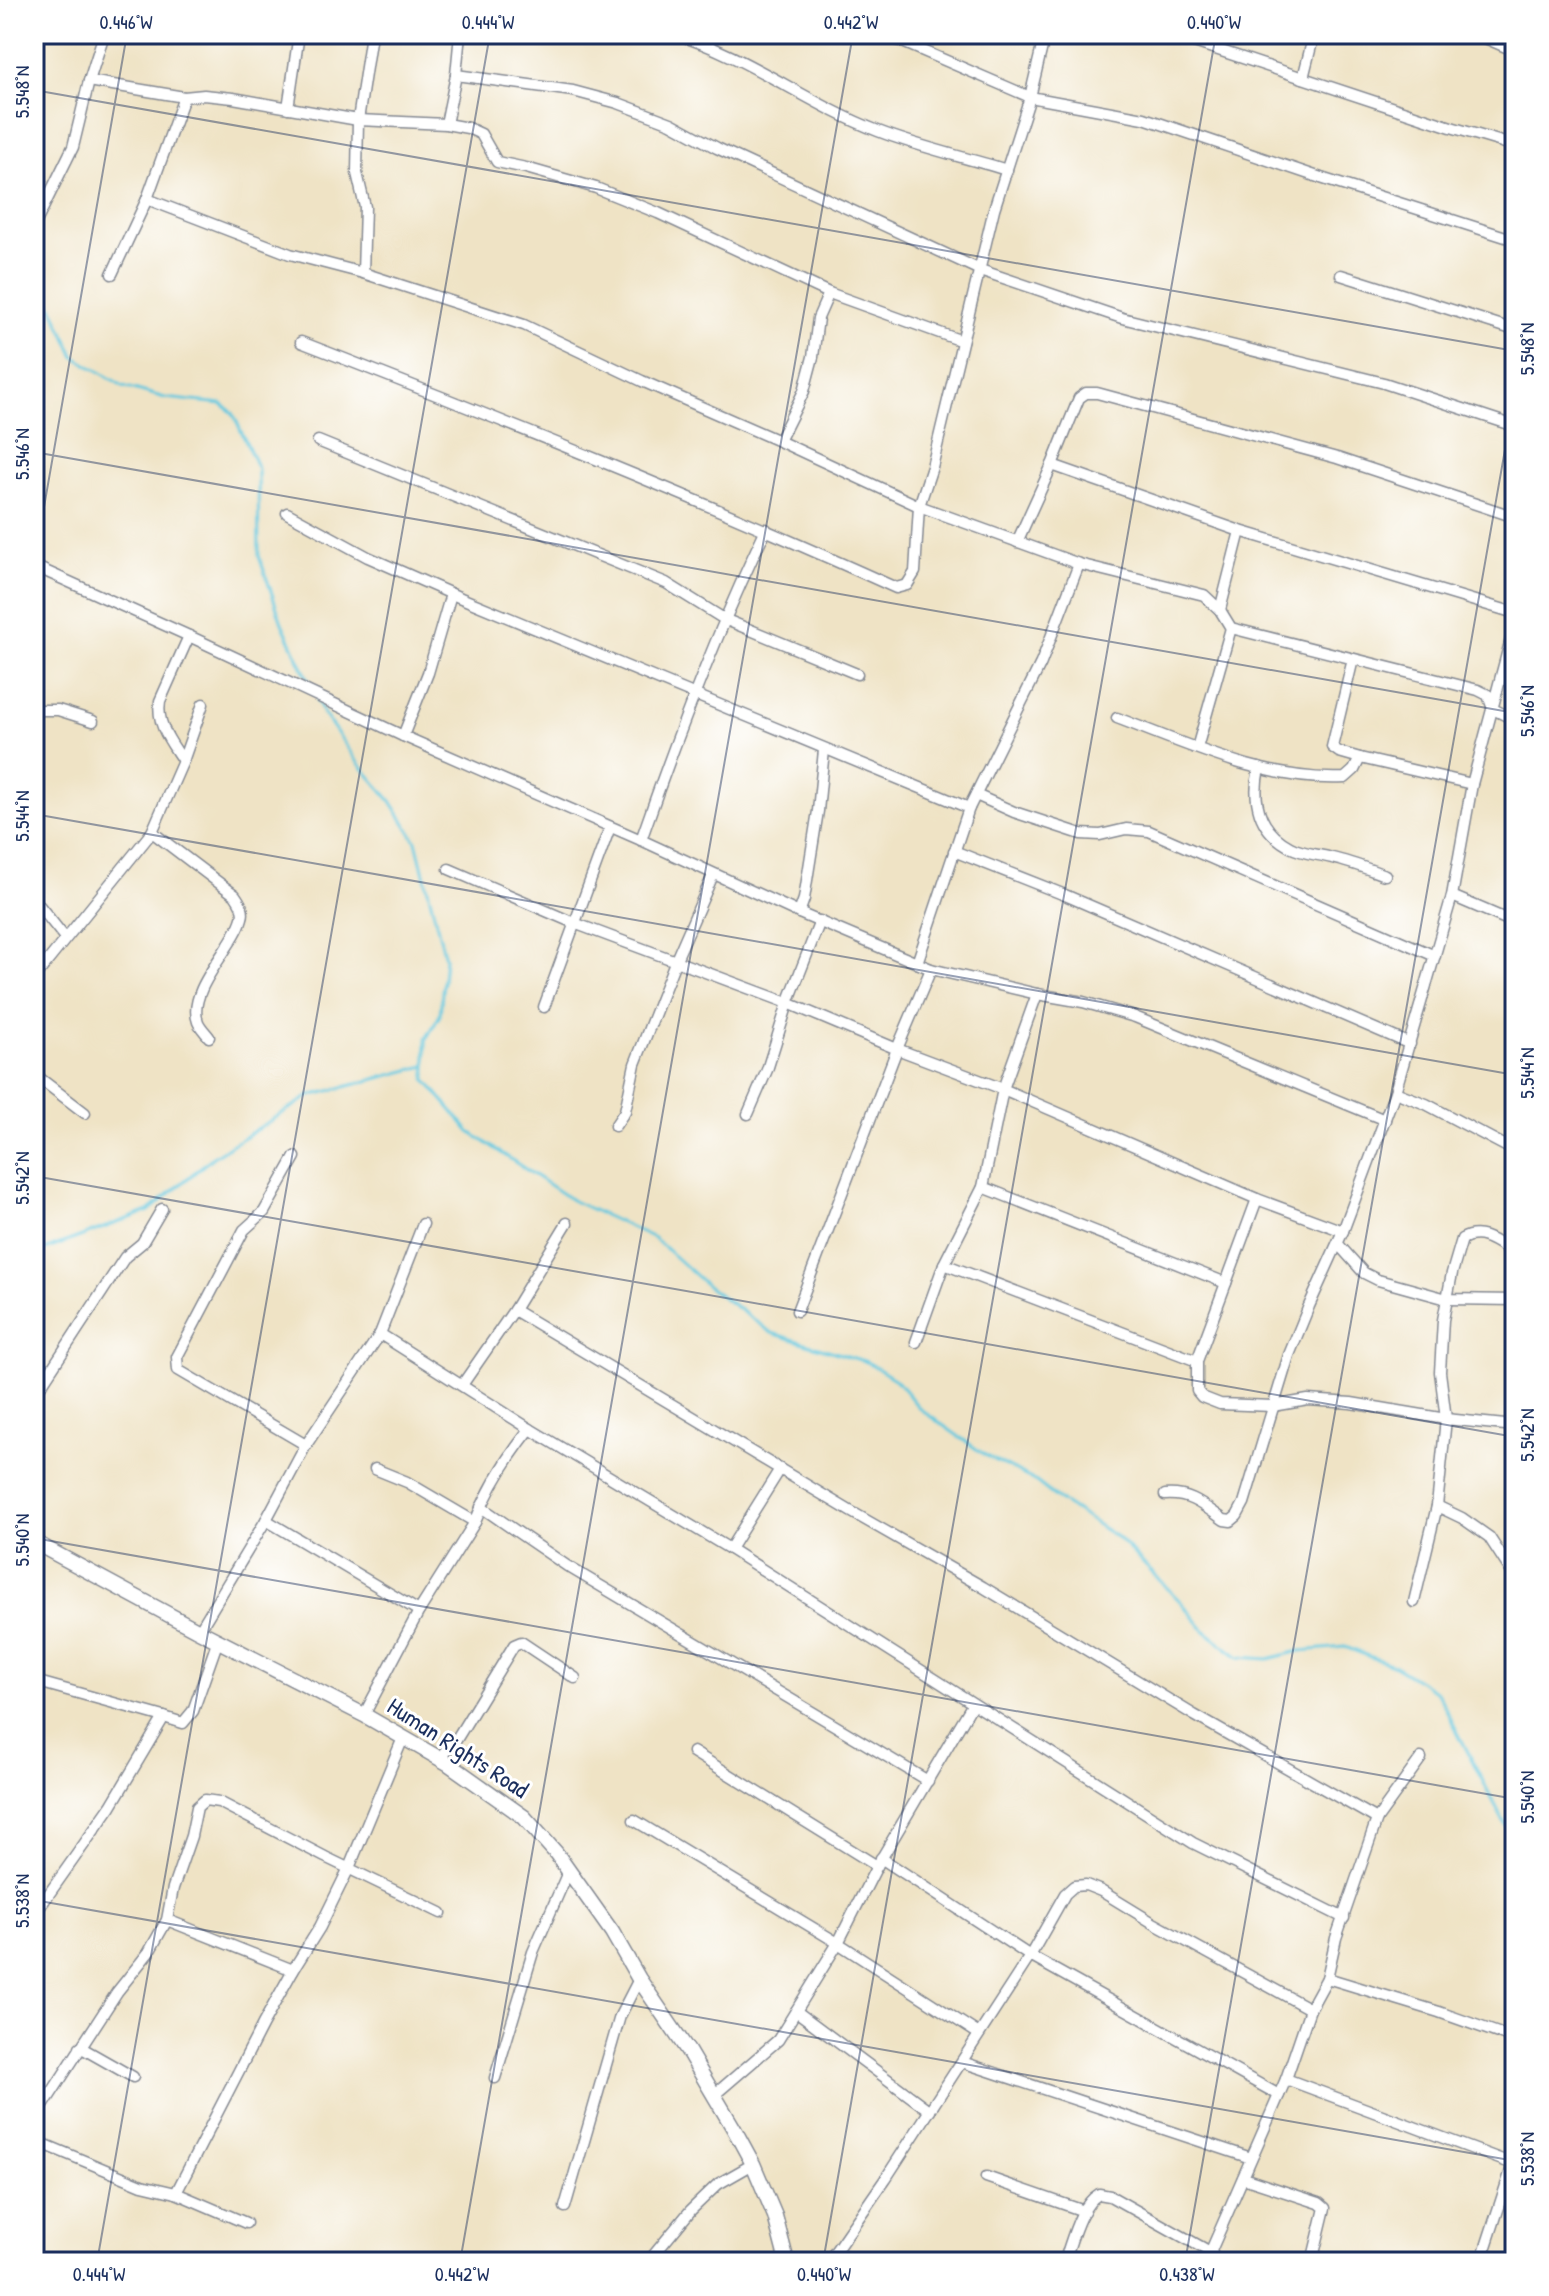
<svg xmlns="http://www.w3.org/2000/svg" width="1549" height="2296" viewBox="0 0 1549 2296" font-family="'Patrick Hand',sans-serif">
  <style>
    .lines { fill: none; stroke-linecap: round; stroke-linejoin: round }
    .stream { stroke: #62c8df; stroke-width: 3 }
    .street-casing { stroke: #858992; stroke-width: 13 }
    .secondary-casing { stroke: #858992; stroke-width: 17 }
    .street { stroke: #fff; stroke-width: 10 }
    .secondary { stroke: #fff; stroke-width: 14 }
    .ticks { fill: none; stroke: #1b2f5e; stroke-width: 2; stroke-opacity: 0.45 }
    .labels { text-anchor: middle; stroke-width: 6; stroke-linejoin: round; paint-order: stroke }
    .street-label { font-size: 24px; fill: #1b2f5e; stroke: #fff }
    .neatline { fill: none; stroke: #1b2f5e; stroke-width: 3 }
    .ticks-label { font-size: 20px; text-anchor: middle; fill: #1b2f5e }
  </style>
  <rect width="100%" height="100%" fill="#fff"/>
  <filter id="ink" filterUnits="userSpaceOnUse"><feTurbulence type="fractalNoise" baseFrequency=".0125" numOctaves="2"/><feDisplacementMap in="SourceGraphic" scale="16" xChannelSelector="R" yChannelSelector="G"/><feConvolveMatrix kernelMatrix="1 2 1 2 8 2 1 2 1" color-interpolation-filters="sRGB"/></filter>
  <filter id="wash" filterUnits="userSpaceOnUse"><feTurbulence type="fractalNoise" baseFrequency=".006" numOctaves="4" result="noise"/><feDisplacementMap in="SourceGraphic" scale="32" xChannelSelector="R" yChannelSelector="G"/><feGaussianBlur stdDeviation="1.8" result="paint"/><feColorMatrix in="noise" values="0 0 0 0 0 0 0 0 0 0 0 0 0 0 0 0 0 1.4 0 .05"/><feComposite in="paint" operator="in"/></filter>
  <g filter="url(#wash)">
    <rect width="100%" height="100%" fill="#efe3c5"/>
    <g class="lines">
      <g class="stream">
        <path d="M 34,294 L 50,302 L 75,357 L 123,386 L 165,398 L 222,404 L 233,413 L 258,469 L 259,556 L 282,623 L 312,688"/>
        <path d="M 317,699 L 323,713 L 356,760 L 391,801 L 416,841 L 445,958 L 440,1015 L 426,1039 L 426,1080 L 470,1132 L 573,1201 L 654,1238 L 707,1286 L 772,1333 L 867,1362 L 896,1380 L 920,1409 L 985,1455 L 1035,1481 L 1059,1500 L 1118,1538 L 1181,1602 L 1205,1631 L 1239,1657 L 1268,1659 L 1300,1651 L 1345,1647 L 1395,1666 L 1437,1692 L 1506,1826 L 1515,1832"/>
        <path d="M 34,1254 L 149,1211 L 214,1156 L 310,1096 L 425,1066"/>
      </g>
    </g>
  </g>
  <g filter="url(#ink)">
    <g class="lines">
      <g class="street-casing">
        <g id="street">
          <path d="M 674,34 C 747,55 807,104 878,131 C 919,147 964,157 1007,170"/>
          <path d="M 884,34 L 1030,97 L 1144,118 L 1324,179 L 1515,240"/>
          <path d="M 1170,34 L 1451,127 L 1515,146"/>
          <path d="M 1476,34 L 1515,51"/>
          <path d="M 456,75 L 573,91 L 618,103 L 671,123 L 717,148 L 980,270 L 1122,318 L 1384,383 L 1515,426"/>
          <path d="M 1303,78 L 1314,34"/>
          <path d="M 89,81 L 184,97 L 204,95 L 233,98 L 358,120 L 446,124 L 468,128 L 481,134 L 497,162 L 526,168 L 596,188 L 658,213 L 829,293 L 962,341"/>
          <path d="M 288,108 L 299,34"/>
          <path d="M 446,124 L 456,75 L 460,34"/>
          <path d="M 147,199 L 290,254 L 363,273 L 524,325 L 642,381 L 779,441 L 919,506 L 1079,564 L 1204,595 L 1220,610 L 1231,628 L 1478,690 L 1488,695 L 1493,709 L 1515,720"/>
          <path d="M 35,224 L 73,147 L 89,81 L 104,34"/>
          <path d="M 363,273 L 365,207 L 357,173 L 358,120 L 371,34"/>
          <path d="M 112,274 L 147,199 L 184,97"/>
          <path d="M 1341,275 L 1515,330"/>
          <path d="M 301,342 C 502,420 700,499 896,588 L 907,585 L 915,572 L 919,506 L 932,467 L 994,209 L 1030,97 L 1045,34"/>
          <path d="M 318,441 L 666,583 L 724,619 L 857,674"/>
          <path d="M 779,441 L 804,391 L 813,357 L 818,318 L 829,293"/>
          <path d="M 1052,465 L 1240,531 L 1515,613"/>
          <path d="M 287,513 L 368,557 L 461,598 L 969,808"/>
          <path d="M 1017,542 L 1052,465 L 1079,398 L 1086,393 L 1097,393 L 1337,458 L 1515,517"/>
          <path d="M 34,566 L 189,636 L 403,736 L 641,840 L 799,913 L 917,963 L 931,969 L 1037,994 L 1083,1002 L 1135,1017 L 1385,1120"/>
          <path d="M 1220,610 L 1240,531"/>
          <path d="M 1353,659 L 1332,747 L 1339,752 L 1360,758 L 1472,784"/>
          <path d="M 34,710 L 58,710 L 93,721"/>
          <path d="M 1117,718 C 1189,745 1267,782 1345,778 L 1354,770 L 1360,758"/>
          <path d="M 403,736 L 428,673 L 451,594"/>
          <path d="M 1197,748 L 1231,628"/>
          <path d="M 183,761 C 171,742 156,725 160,701 L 189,636"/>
          <path d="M 1259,768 C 1252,800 1258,830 1290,847 C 1303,854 1318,854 1332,858 C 1350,862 1368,869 1385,875"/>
          <path d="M 976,795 L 1014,812 L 1081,834 L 1100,835 L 1126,829 L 1149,831 L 1435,956"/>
          <path d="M 152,832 L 235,895 C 240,902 245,910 242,918 C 235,946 186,990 198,1022 C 200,1027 206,1033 209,1037"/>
          <path d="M 641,840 C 678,733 717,631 766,529"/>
          <path d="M 954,851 L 1065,895 L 1410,1044"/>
          <path d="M 449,869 L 574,923 L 788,1003 L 897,1049 L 1003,1089 L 1257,1199 L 1343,1231"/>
          <path d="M 1452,896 L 1515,923"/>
          <path d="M 34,899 L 65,938"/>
          <path d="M 799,913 L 804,899 L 818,811 L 824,750"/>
          <path d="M 917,963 L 969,808 L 1041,663 L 1079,564"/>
          <path d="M 34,978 L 152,832 L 183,761 L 203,704"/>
          <path d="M 544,1007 L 610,827"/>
          <path d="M 34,1074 L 85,1113"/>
          <path d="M 1395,1092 L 1426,1104 L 1515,1151"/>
          <path d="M 748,1114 L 767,1070 L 788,1003 L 820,921"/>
          <path d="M 615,1126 L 625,1111 L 635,1064 L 675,962 L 713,875"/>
          <path d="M 295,1157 L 264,1212 L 244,1230 L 177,1357 L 178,1370 L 306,1445"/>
          <path d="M 983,1187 L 1226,1283 L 1257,1199"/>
          <path d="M 1338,1244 L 1364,1273 L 1378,1280 L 1447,1299 L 1515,1300"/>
          <path d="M 944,1264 L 1197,1361 L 1226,1283"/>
          <path d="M 514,1310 L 850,1511 L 983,1587 L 1194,1715 L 1377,1819"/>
          <path d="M 797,1311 L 897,1049 L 931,969"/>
          <path d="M 380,1334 L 530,1429 L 730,1549 L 1193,1843 L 1344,1918"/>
          <path d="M 916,1342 L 944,1264 L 983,1187 L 1003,1089 L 1037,994"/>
          <path d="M 1197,1361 L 1197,1391 L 1202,1397 L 1220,1404 L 1273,1406 L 1308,1400 L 1351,1403 L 1446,1419 L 1515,1426"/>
          <path d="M 462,1385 L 514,1310 L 567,1223"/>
          <path d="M 34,1396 L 125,1257 L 142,1243 L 162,1209"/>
          <path d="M 375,1469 L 407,1482 L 475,1522"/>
          <path d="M 1165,1495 C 1191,1493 1204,1506 1224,1520 L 1231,1521 L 1237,1516 L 1244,1503 L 1289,1355 L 1309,1306 L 1343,1231 L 1395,1092 L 1452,896 L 1472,784 L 1515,624"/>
          <path d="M 1437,1506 L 1462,1518 L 1489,1537 L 1511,1571 L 1515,1574"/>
          <path d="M 481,1507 L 567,1566 L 928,1781"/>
          <path d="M 266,1520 L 419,1611"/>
          <path d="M 730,1549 L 780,1469"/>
          <path d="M 1414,1602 L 1437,1506 L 1446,1419 L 1440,1372 L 1443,1320 L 1452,1273 L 1462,1239 C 1482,1228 1498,1244 1515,1254"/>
          <path d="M 199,1631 L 266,1520 L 306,1445 L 380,1334 L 423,1224"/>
          <path d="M 34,1688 L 42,1683 L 164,1717"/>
          <path d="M 364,1715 L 419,1611 L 475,1522 C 488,1489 508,1457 530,1429"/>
          <path d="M 693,1752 L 877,1866"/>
          <path d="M 439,1758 L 456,1740 L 514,1645 L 521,1642 L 575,1678"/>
          <path d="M 634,1820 L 838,1943 L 979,2034"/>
          <path d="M 881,1858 L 1030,1956 L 1279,2095"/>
          <path d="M 34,1915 L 111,1806 L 164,1717 L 183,1723 L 193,1711 L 218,1640"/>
          <path d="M 167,1920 L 293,1970"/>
          <path d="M 1327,1978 L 1439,2012 L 1515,2039"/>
          <path d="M 796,2011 L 930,2111"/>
          <path d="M 80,2047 L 133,2077"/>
          <path d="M 962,2062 L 1251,2158"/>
          <path d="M 495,2078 L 533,1952 L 568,1872"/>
          <path d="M 1286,2079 L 1513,2164"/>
          <path d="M 713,2096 L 778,2040 L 838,1943 L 877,1866 L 972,1705"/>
          <path d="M 34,2120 L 117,1992 L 149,1952 L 167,1920 L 173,1888 L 191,1836 L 197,1807 L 205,1800 L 219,1802 L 325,1857 L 441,1913"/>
          <path d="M 34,2140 L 142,2185 L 176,2193 L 246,2223"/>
          <path d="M 986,2177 L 1084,2211"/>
          <path d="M 1243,2178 L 1319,2203 L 1325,2208 L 1312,2262"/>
          <path d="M 176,2193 L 263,2024 L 293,1970 L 320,1927 L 349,1868 L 403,1738"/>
          <path d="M 565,2207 L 620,2016 L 639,1979"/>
          <path d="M 648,2262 L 691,2210 L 718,2184 L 753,2164"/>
          <path d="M 828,2262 L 886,2178 L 1030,1956 L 1065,1894 L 1074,1886 L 1086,1885 L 1101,1891 L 1155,1924 L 1310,2009"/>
          <path d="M 1064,2262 C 1072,2241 1079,2206 1099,2194 L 1110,2196 L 1212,2253"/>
          <path d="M 1206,2262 L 1286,2079 L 1310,2009 L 1327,1978 L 1336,1938 L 1377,1819 L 1421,1758"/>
          <path d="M 1481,2262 L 1514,2161"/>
        </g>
      </g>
      <g class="secondary-casing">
        <path id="secondary" d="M 34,1542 L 199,1631 L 364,1715 L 449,1764 L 524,1817 L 556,1853 L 612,1932 L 639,1979 L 688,2051 L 734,2129 L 753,2164 L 775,2216 L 787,2262"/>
      </g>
      <use href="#street" class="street"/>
      <use href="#secondary" class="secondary"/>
    </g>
  </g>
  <path class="ticks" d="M 34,90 L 1515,351M 34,452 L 1515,713M 34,564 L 127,34M 34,814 L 1515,1075M 34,1176 L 1515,1437M 34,1538 L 1515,1799M 34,1900 L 1515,2161M 34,2262 L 36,2262M 97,2262 L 490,34M 460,2262 L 853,34M 823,2262 L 1216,34M 1185,2262 L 1515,393"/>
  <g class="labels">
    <g class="street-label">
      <text transform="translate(458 1748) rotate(33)" y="8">Human Rights Road</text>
    </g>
  </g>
  <rect width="1549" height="2296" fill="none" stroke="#fff" stroke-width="88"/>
  <rect x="44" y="44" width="1461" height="2208" class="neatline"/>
  <g class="ticks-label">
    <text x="126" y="29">0.446°W</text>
    <text x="488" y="29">0.444°W</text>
    <text x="851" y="29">0.442°W</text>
    <text x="1214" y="29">0.440°W</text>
    <text transform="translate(22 92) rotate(-90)" y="7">5.548°N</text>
    <text transform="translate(1527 349) rotate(-90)" y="7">5.548°N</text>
    <text transform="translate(22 454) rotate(-90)" y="7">5.546°N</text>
    <text transform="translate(1527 711) rotate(-90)" y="7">5.546°N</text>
    <text transform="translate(22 816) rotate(-90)" y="7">5.544°N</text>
    <text transform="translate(1527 1073) rotate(-90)" y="7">5.544°N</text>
    <text transform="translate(22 1178) rotate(-90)" y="7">5.542°N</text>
    <text transform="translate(1527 1435) rotate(-90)" y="7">5.542°N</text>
    <text transform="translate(22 1540) rotate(-90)" y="7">5.540°N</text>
    <text transform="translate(1527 1797) rotate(-90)" y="7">5.540°N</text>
    <text transform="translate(22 1901) rotate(-90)" y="7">5.538°N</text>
    <text transform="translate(1527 2159) rotate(-90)" y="7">5.538°N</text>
    <text x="99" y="2281">0.444°W</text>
    <text x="462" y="2281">0.442°W</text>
    <text x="824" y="2281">0.440°W</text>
    <text x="1187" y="2281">0.438°W</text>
  </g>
</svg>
